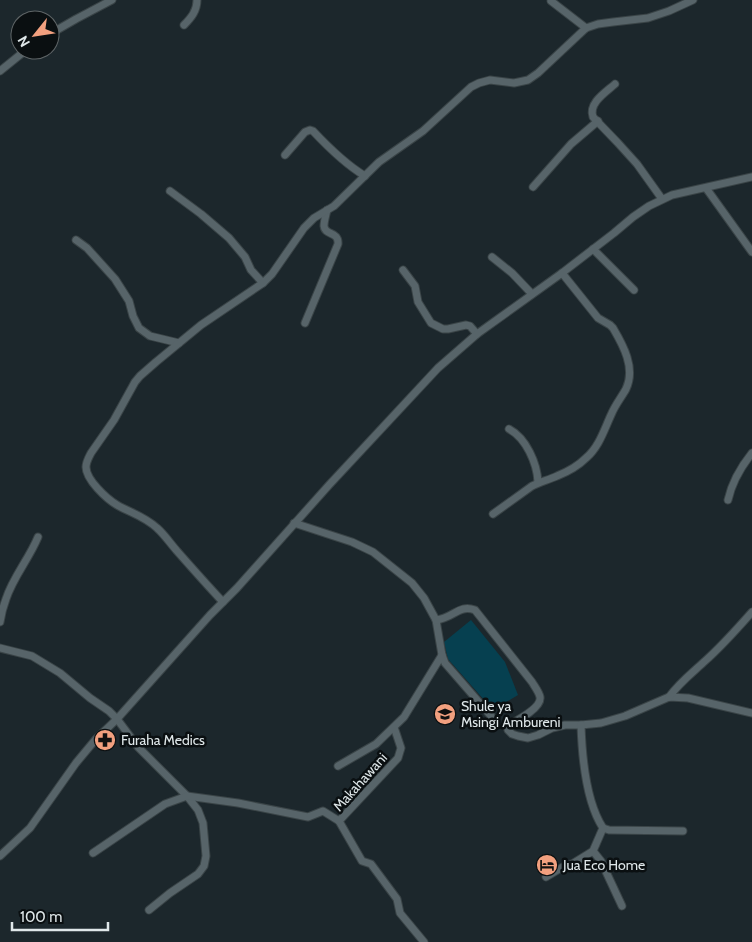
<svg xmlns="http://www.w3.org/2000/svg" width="752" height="942" viewBox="0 0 752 942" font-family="Cabin,sans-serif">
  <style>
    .green { fill: #064050 }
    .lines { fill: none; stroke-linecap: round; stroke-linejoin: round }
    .minor-casing { stroke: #3a4447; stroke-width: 9 }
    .minor { stroke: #576469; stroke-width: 7 }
    .labels { text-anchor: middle; stroke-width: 5; stroke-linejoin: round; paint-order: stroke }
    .poi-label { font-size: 14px; fill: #dfe7e9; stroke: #0a0f11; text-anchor: start }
    .street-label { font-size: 14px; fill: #dfe7e9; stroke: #0a0f11 }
  </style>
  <rect width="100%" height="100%" fill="#1c272c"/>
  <path class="green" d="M 471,620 L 505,662 L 518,695 L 493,710 L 448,659 L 444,642 Z"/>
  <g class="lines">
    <g class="minor-casing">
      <g id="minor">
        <path d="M 551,1 L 586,28"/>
        <path d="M 184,25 C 191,18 197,11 197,0"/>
        <path d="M 50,34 L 76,19 L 112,0"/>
        <path d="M 0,71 L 26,50"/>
        <path d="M 615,84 C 606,92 588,103 593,117 L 618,143 L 637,164 L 662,199"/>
        <path d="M 285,155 L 305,132 L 310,130 L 313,131 C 329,148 345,164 365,176"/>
        <path d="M 533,187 L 571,144 L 598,121"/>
        <path d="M 706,188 L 752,252"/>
        <path d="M 170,191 L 201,214 L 229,238 L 245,257 L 251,270 L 263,283"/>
        <path d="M 76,240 L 87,248 L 115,279 L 129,301 L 133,316 L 139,328 L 150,336 L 179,343"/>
        <path d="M 593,249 L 634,290"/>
        <path d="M 492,257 L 512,273 L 532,294"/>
        <path d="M 403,270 L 415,286 L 418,302 L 431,323 L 443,329 L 448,329 L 466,325 L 470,326 L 477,334"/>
        <path d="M 305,323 L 338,244 C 339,231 325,236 324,226 C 324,221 326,215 327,210"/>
        <path d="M 509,429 C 526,438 537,463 538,482"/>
        <path d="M 728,500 C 732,482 740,468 752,453"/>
        <path d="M 493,514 L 532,486 C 540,482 548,480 557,476 C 567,472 578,466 586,458 C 599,447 604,430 611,415 C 615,405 621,398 626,389 C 636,368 623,345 613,328 L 610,325 L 598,318 L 562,273"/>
        <path d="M 294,523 L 352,542 L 373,552 L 412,583 L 424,598 L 436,620 L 442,655 L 445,663 L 491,716"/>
        <path d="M 223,602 C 207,585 192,568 177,551 C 170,543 164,534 157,528 C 144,516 131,513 117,505 C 107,499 86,480 86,467 C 86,462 89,457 91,453 L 114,420 L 135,382 L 140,376 L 156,362 L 201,325 L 263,283 L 272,274 L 304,228 L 314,218 L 334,206 L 379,162 L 423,131 L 471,87 L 479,83 L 490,80 L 514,83 L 528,80 L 538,73 L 586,28 L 598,24 L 613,22 L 648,18 L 669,11 L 693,0"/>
        <path d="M 436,620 C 438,620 441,619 444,618 C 456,614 461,605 475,610 L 532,682 C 535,687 539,692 540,697 C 542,708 516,721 507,726 L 508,730 L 512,734 L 518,736 L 528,738 L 538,735 L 552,728 L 565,725 L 581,725 L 601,723 L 625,716 L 669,697 L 688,698 L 752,713"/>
        <path d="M 0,622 C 1,615 3,607 6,599 C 13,577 29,559 38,537"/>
        <path d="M 0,648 L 32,656 L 60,673 L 90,698 L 109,711 L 117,719 L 138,747 L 187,796 L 198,810 L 203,823 L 206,856 L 204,866 L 198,874 L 170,893 L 149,910"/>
        <path d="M 669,697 C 679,683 692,673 705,661 C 722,646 737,629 752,612"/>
        <path d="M 581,725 C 582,756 586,802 603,828 L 609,830 L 683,831"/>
        <path d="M 395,730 L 401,748 L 398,758 L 339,821 L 362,861 L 371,864 L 397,899 L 400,913 L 424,942"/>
        <path d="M 338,766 L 376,744 L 404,717 L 442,655"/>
        <path d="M 593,851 L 601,861 L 622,906"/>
        <path d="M 93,853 L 165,804 L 187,796 L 238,803 L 308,817 L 323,811 L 339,821"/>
        <path d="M 0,856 L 30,828 L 76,763 L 96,739 L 117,719 L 210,615 L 237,588 L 329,485 L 438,368 L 477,334 L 562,273 L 614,233 L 633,217 L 649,206 L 672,195 L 752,177"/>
        <path d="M 546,877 L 566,865 L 572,864 L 593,851 L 603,828"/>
      </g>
    </g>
    <use href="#minor" class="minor"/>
  </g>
  <defs>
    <g id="school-disc" transform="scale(1.125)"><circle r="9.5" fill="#f2a07f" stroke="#0a0f11"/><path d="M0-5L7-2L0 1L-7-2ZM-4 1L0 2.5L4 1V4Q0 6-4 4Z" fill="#111"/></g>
    <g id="pharmacy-disc" transform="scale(1.125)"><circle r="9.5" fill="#f2a07f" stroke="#0a0f11"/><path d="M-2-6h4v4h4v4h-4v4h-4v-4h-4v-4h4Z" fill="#111"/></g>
    <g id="hotel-disc" transform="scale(1.125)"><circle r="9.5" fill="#f2a07f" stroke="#0a0f11"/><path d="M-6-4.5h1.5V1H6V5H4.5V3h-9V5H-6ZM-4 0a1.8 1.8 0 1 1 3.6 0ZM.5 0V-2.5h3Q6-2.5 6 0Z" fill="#111"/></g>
  </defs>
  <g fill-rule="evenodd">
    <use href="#school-disc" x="445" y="714"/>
    <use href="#pharmacy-disc" x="105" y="740"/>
    <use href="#hotel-disc" x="547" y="865"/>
  </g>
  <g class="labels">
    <g class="poi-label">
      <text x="461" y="711">Shule ya<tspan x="461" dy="16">Msingi Ambureni</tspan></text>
      <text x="121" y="745">Furaha Medics</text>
      <text x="563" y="870">Jua Eco Home</text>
    </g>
    <g class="street-label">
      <text transform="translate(360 782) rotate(-48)" y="5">Makahawani</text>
    </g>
  </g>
  <g transform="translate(35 35) rotate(240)"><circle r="24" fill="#0a0f11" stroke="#5f6567"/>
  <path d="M0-4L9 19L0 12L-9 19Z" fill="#f2a07f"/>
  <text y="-8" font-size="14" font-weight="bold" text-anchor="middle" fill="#dfe7e9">N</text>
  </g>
  <path d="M12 922v8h96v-8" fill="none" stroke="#dfe7e9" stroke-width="2.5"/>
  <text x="20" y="922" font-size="15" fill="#dfe7e9" stroke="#0a0f11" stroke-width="4" paint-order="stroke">100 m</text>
</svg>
